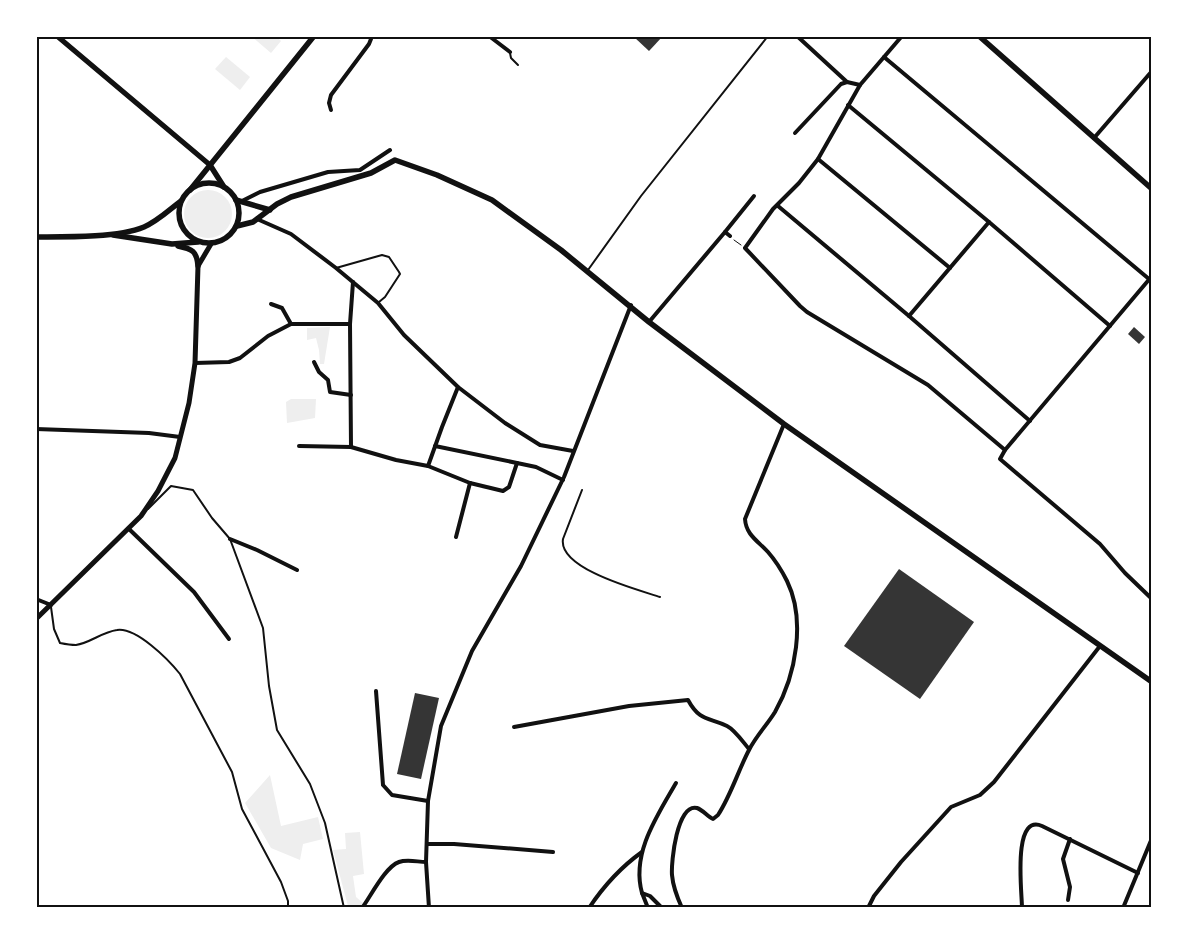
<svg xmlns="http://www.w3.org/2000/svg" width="1188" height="944" viewBox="0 0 1188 944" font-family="'Times New Roman',serif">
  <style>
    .green { fill: #eee }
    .building { fill: #353535 }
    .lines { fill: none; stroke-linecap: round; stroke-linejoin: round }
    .path { stroke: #111; stroke-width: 1 }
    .service { stroke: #111; stroke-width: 2 }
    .minor { stroke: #111; stroke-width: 4 }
    .tertiary { stroke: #111; stroke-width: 5 }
    .secondary { stroke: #111; stroke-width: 5.5 }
    .neatline { fill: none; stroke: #111; stroke-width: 2 }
  </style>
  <rect width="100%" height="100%" fill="#fff"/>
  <g class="green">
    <path d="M 251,36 L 276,36 L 281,41 L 271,53 Z"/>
    <path d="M 226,57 L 250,77 L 240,90 L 215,69 Z"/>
    <circle cx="208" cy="214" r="24"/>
    <path d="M 330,327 L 324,364 L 320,364 L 319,350 L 316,338 L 307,340 L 307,328 Z"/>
    <path d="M 291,399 L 316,399 L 315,418 L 287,423 L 286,402 Z"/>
    <path d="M 270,775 L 281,826 L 318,817 L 323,839 L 303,844 L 300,860 L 271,848 L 245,803 Z"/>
    <path d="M 360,832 L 364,874 L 353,876 L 356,897 L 364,904 L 361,908 L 350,908 L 348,906 L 333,850 L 346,849 L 345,833 Z"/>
  </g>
  <g class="building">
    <path d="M 635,36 L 663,36 L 649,51 L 634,37 Z"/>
    <path d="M 1134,327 L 1145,337 L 1139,344 L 1128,334 Z"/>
    <path d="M 899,569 L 974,622 L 920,699 L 844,646 Z"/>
    <path d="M 415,693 L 439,698 L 421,779 L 397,774 Z"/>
  </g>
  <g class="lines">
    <path class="path" d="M 734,240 L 741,245"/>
    <g class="service">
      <path d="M 510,53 L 511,58 L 518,65"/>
      <path d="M 336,268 L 382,255 L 389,257 L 399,272 L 400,274 L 385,297 L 379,302"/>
      <path d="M 588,270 L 641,196 L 768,36"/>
      <path d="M 582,490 L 563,539 C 558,569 639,590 660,597"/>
      <path d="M 148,509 L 171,486 L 193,490 L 212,518 L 230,539 L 263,628 L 269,686 L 277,730 L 310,784 L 325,823 L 344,908"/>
      <path d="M 51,607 L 54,629 L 60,643 C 65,644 71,645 76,645 C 90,643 102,632 117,630 C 136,627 168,659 180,674 L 232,772 L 242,809 L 281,882 L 288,901 L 288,908"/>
    </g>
    <g class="minor">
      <path d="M 489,36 L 510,52"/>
      <path d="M 797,36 L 847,82 L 860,85"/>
      <path d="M 902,36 L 860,85 L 818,159 L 799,183 L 773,209 L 745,248 L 800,306 L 807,312 L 928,385 L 1005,450"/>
      <path d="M 884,57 L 1149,279"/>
      <path d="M 848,105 L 989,222 L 1110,326"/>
      <path d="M 331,110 L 329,103 L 331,95 L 369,44 L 371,39 L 369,36"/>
      <path d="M 795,133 L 841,84 L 847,82"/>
      <path d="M 1094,138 L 1152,71"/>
      <path d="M 818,159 L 950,268"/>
      <path d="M 242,201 L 260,192 L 328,172 L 360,170 L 390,150"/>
      <path d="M 778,206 L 909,316 L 1030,421"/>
      <path d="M 257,219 L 291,234 L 336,268 L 378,303 L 404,335 L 458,387 L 505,423 L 540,445 L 573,451"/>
      <path d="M 725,232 L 754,196"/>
      <path d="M 1152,276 L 1005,450 L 1000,459 L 1100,544 L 1125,573 L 1152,599"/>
      <path d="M 271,304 L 282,308 L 291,324"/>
      <path d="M 909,316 L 989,222"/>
      <path d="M 649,322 L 725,232 L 730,236"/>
      <path d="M 314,362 L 319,372 L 328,380 L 330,392 L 351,395"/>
      <path d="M 195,363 L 229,362 L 240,358 L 268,336 L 291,324 L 350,324"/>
      <path d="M 36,429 L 149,433 L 180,437"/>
      <path d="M 299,446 L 351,447 L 396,460 L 428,466 L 470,483 L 503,491 L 509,487 L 517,463 L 536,467 L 563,480"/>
      <path d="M 435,446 L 517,463"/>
      <path d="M 351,447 L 350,324 L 353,282"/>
      <path d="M 428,466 L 442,427 L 458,387"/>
      <path d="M 129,529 L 194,592 L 229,639"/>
      <path d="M 456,537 L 470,483"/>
      <path d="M 230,539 L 257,550 L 297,570"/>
      <path d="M 36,599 L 51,605"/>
      <path d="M 376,691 L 383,785 L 392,795 L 428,801"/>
      <path d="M 514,727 L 629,706 L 688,700 C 700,722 709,717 727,726 C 735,730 743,742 749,749"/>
      <path d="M 427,844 L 454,844 L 553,852"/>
      <path d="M 642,893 C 631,854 657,816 676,783"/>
      <path d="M 1068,900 L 1070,887 L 1063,859 L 1070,839"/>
      <path d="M 362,908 C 371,896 385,867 399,862 C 407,859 418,862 426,862"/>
      <path d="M 429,908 L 426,862 L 428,801 L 441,726 L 472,651 L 521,566 L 564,477 L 631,305"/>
      <path d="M 589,908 C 603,887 621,867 642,852"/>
      <path d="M 648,908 L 642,893 L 650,896 L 662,908"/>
      <path d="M 682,908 C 677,897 673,887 672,875 C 671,862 677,803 697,808 C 703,810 708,817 713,819 L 718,815 C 731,795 738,771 749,750 C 756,736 767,725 775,712 C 796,675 806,620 787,581 C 782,571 775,560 768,552 C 758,541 746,535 745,519 L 784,424"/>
      <path d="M 868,908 L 874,896 L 901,862 L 951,807 L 980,795 L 994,782 L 1100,646"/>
      <path d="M 1022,908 C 1022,893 1012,813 1042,826 L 1138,873"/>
      <path d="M 1123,908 L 1152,838"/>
    </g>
    <g class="tertiary">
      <path d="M 57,36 L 210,165"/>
      <path d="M 36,619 L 141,516 L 158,491 L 175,458 L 189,403 L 195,363 L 198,266 L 211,244"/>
    </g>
    <g class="secondary">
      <path d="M 979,36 L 1152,189"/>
      <path d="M 210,165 L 224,187"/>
      <circle cx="209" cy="213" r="30"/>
      <path d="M 190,190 L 314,36"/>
      <path d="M 236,200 L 270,210"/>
      <path d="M 237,226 L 253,222 L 277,204 L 291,197 L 371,173 L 395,160 L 437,175 L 492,200 L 561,250 L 649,322 L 784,424 L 1152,682"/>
      <path d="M 113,235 L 172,244 L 198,242"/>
      <path d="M 36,237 C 65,237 117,238 144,227 C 158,221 169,210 181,201"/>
      <path d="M 178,246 C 192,249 197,251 198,266"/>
    </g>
  </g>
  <rect width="1188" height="944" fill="none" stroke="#ffffff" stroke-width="75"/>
  <rect x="38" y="38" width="1112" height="868" class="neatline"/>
</svg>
